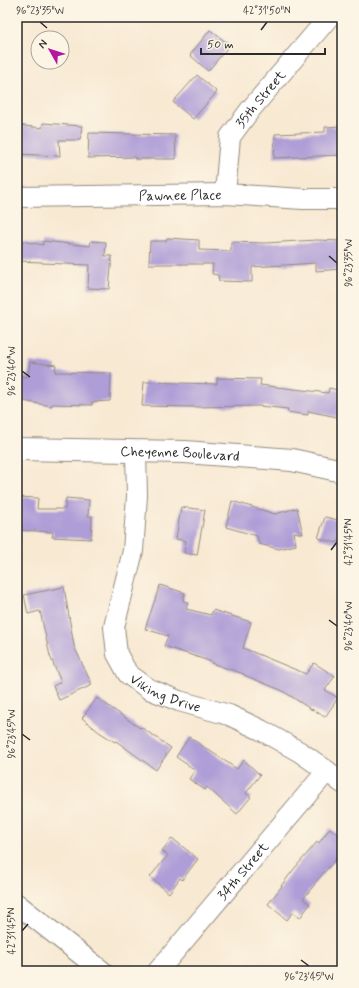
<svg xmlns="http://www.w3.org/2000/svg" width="359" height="988" viewBox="0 0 359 988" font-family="Mynerve,sans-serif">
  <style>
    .building { fill: #af9dd7 }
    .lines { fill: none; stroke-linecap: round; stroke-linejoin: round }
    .minor-casing { stroke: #928a7f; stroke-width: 22 }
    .tertiary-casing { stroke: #928a7f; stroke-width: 24 }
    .minor { stroke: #fff; stroke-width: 20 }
    .tertiary { stroke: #fff; stroke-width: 22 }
    .ticks { fill: none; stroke: #2b2b2b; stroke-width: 1.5 }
    .labels { text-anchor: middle; stroke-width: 3; stroke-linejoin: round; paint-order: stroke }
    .street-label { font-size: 14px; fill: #2b2b2b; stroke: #fcf5e5 }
    .neatline { fill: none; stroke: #2b2b2b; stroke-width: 1.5 }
    .ticks-label { font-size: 10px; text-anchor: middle; fill: #2b2b2b }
  </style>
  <rect width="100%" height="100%" fill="#fcf5e5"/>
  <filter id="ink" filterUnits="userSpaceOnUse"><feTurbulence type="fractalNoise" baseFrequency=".025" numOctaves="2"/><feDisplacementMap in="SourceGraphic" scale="8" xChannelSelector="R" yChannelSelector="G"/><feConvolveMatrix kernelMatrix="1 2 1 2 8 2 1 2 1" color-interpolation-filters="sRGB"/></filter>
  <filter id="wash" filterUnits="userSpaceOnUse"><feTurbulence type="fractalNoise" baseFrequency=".012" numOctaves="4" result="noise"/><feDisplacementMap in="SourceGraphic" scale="16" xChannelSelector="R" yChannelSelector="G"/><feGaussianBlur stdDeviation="0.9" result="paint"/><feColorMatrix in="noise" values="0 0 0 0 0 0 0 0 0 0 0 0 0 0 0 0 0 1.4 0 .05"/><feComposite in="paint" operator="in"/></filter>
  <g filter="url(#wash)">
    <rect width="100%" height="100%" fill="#f8e9d3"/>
    <g id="blocks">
      <g class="building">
        <path d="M 210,30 L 230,45 L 208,71 L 190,55 Z"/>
        <path d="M 197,75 L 217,92 L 193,119 L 173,102 Z"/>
        <path d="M 43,123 L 82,126 L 80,140 L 59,140 L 60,156 L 17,154 L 17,125 L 42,128 Z"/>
        <path d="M 342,126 L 342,155 L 274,158 L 275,134 L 325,132 L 325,127 Z"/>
        <path d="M 89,133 L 175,135 L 176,159 L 135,159 L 135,157 L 88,158 Z"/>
        <path d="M 167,238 L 199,240 L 199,250 L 231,251 L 231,242 L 265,243 L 317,240 L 342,241 L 342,269 L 316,271 L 316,263 L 252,267 L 252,282 L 219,281 L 218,275 L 212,274 L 213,264 L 149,264 L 150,241 L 166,241 Z"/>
        <path d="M 17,240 L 43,245 L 43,241 L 90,246 L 91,241 L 106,242 L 105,256 L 112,256 L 109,289 L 88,288 L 89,265 L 42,263 L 42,262 L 17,261 Z"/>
        <path d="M 30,362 L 56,365 L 55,372 L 111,373 L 110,401 L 92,402 L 92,405 L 52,404 L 52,406 L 17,400 L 17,376 L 28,377 Z"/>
        <path d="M 217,378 L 261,379 L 260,385 L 328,393 L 329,388 L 342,391 L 342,418 L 308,411 L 308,415 L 287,412 L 288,409 L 259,406 L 193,407 L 142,406 L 144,382 L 217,384 Z"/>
        <path d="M 17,497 L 38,498 L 37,509 L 65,509 L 66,498 L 89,500 L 88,516 L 92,516 L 91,539 L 52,537 L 53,532 L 17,530 Z"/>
        <path d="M 232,501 L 275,514 L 297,508 L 303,534 L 294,532 L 296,545 L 279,549 L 259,544 L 257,536 L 226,527 Z"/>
        <path d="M 181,507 L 205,510 L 197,555 L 184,553 L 186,541 L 176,539 Z"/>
        <path d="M 325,517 L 342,521 L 342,542 L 338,541 L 337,543 L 318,538 Z"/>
        <path d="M 160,585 L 185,593 L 183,601 L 188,602 L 186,609 L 211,615 L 213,610 L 251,622 L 243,648 L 306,674 L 314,663 L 335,676 L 325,690 L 338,698 L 325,717 L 312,709 L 312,710 L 283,691 L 244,675 L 244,674 L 211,663 L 212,662 L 164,646 L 168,636 L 145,629 Z"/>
        <path d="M 64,587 L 74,646 L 92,685 L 59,700 L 53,686 L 61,682 L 50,656 L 40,611 L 28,614 L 24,595 Z"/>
        <path d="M 97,698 L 140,728 L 141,727 L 171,748 L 156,770 L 116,741 L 115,742 L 99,732 L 82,718 Z"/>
        <path d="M 189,737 L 237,769 L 244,760 L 260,775 L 246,793 L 251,797 L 237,814 L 207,787 L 205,790 L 189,779 L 195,770 L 176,757 Z"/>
        <path d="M 330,828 L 342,838 L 342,852 L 314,884 L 315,884 L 303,899 L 310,904 L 300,918 L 293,912 L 287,920 L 268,904 L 282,886 L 281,886 L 294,869 L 317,842 L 319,843 Z"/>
        <path d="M 172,838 L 198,859 L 182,880 L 180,878 L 169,893 L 150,877 L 168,855 L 162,851 Z"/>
      </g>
    </g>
  </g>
  <g filter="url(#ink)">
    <use href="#blocks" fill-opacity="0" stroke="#928a7f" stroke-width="1"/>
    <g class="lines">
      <g class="minor-casing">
        <g id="minor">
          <path id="s1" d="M 225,194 L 230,137 L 250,110 L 329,17"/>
          <path id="s2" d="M 17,197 L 225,194 L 303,199 L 342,199"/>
          <path id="s3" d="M 136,451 L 137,496 L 133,551 L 114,627 L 117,654 L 128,674 L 149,689 L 179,701 L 229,715 L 261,730 L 300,752 L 327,771 L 342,783"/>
          <path d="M 17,904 L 102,971"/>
          <path id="s4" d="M 158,971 L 327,771"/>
        </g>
      </g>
      <g class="tertiary-casing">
        <g id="tertiary">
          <path id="s5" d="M 17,449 L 185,452 L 292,460 L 342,471"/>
        </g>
      </g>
      <use href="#minor" class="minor"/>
      <use href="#tertiary" class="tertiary"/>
    </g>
  </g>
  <path class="ticks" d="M 40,22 L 47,28M 261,30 L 267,22M 329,256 L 337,263M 22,371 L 30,377M 331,550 L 337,542M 329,620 L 337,626M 22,734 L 30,740M 22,931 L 28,924M 301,960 L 309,966"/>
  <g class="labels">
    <g class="street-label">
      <text dy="5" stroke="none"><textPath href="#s1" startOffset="106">35th Street</textPath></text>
      <text dy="5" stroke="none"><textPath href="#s2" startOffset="163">Pawnee Place</textPath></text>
      <text dy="5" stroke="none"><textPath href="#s5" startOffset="163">Cheyenne Boulevard</textPath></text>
      <text dy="5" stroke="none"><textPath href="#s3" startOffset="271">Viking Drive</textPath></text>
      <text dy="5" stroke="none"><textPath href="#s4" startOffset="131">34th Street</textPath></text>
    </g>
  </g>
  <rect width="359" height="988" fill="none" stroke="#fcf5e5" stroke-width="44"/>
  <g transform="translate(50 50) rotate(309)"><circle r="19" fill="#fcf5e5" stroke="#a8a49b"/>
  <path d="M0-3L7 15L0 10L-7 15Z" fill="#b5179e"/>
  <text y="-6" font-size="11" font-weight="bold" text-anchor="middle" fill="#2b2b2b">N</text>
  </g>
  <path d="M201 48v6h124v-6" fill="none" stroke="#2b2b2b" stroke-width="2"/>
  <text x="207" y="48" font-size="12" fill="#2b2b2b" stroke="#fcf5e5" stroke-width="3" paint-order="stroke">50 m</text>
  <rect x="22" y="22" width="315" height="944" class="neatline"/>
  <g class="ticks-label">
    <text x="40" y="14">96°23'35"W</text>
    <text x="267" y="14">42°31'50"N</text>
    <text transform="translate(348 263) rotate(-90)" y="4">96°23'35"W</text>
    <text transform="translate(11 371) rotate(-90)" y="4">96°23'40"W</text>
    <text transform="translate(348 542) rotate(-90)" y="4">42°31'45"N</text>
    <text transform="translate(348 626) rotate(-90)" y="4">96°23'40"W</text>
    <text transform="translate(11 734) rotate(-90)" y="4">96°23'45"W</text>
    <text transform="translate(11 931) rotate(-90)" y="4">42°31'45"N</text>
    <text x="309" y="980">96°23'45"W</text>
  </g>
</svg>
